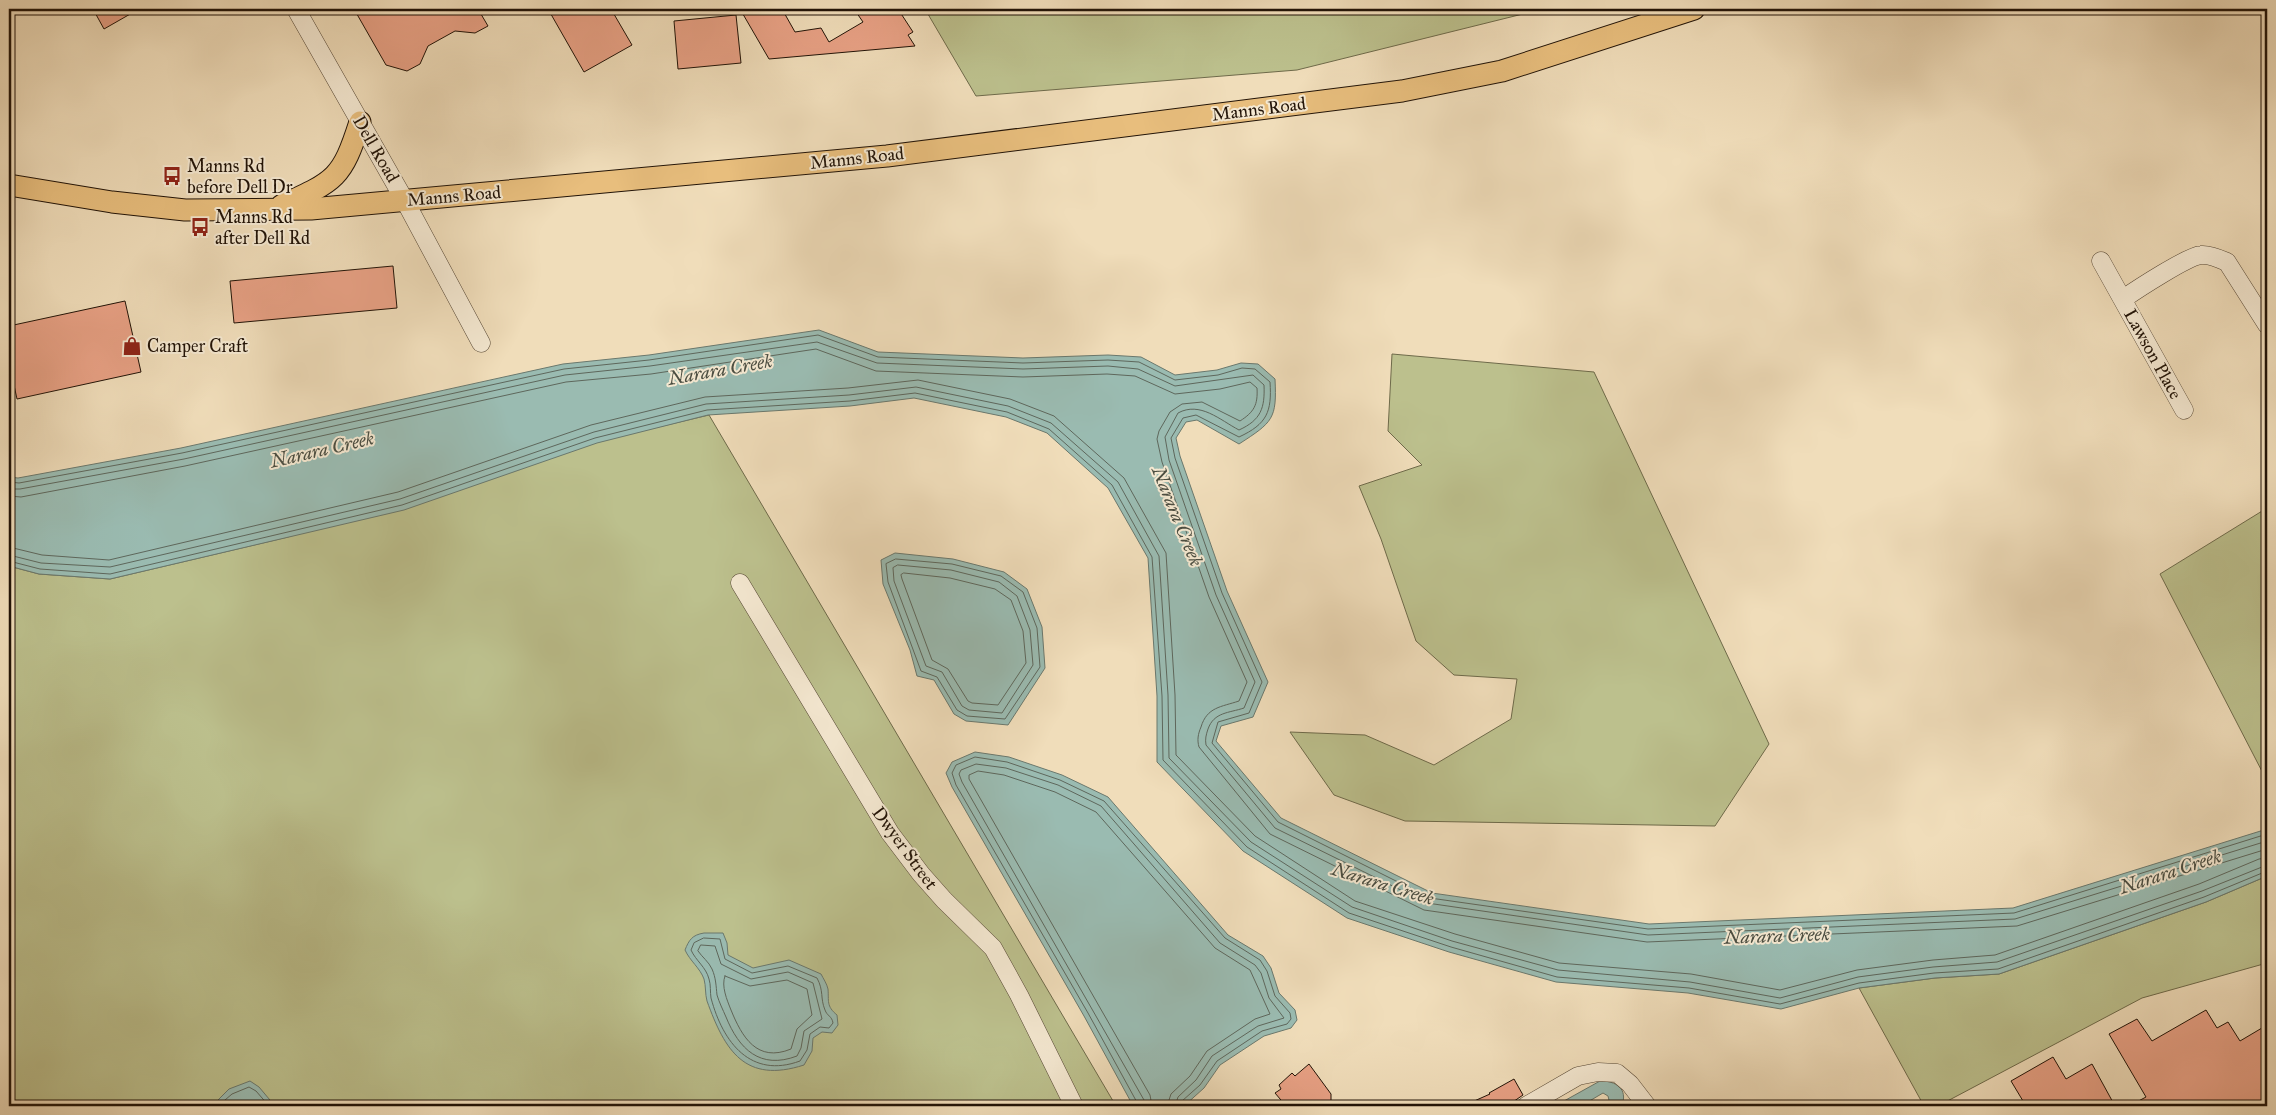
<svg xmlns="http://www.w3.org/2000/svg" width="2276" height="1115" viewBox="0 0 2276 1115" font-family="'IM FELL Great Primer',serif">
  <style>
    .green { fill: #bcc08d; stroke: #6e6a4a }
    .water { fill: #9abbb1; stroke: #6a786d }
    .lines { fill: none; stroke-linecap: round; stroke-linejoin: round }
    .shore { stroke: #5e675c; stroke-width: 1 }
    .building { fill: #e8a185; stroke: #211307 }
    .minor-casing { stroke: #554634; stroke-width: 19 }
    .major-casing { stroke: #211307; stroke-width: 23 }
    .minor { stroke: #f5e9d2; stroke-width: 18 }
    .major { stroke: #e8be7d; stroke-width: 21 }
    .labels { text-anchor: middle; stroke-width: 4; stroke-linejoin: round; paint-order: stroke }
    .street-label { font-size: 18px; fill: #211307; stroke: #f5e9d2 }
    .poi-label { font-size: 18px; fill: #211307; stroke: #f5e9d2; text-anchor: start }
    .water-label { font-size: 19px; font-style: italic; fill: #4b4e42; stroke: #f5e9d2 }
  </style>
  <rect width="100%" height="100%" fill="#f0ddba"/>
  <filter id="stains"><feTurbulence type="fractalNoise" baseFrequency=".004" numOctaves="4"/><feColorMatrix values="0 0 0 0 .2 0 0 0 0 .09 0 0 0 0 .02 0 0 0 .5 -.17"/></filter>
  <radialGradient id="worn" r=".72"><stop offset=".6" stop-color="#630" stop-opacity="0"/><stop offset="1" stop-color="#630" stop-opacity=".3"/></radialGradient>
  <g class="green">
    <path d="M 925,9 L 1543,9 L 1297,70 L 976,96 Z"/>
    <path d="M 1392,354 L 1594,372 L 1769,744 L 1715,826 L 1405,821 L 1334,795 L 1290,732 L 1365,735 L 1434,765 L 1511,719 L 1517,679 L 1454,675 L 1416,641 L 1381,539 L 1359,486 L 1422,465 L 1388,431 Z"/>
    <path d="M 709,415 L 1116,1106 L 9,1106 L 9,566 L 39,574 L 110,579 L 288,537 L 599,441 Z"/>
    <path d="M 2267,508 L 2267,781 L 2160,574 Z"/>
    <path d="M 2267,876 L 2267,963 L 2142,998 L 1938,1106 L 1924,1106 L 1859,988 L 1935,978 L 1999,974 L 2206,902 Z"/>
  </g>
  <g class="water">
    <path d="M 819,330 L 878,352 L 1023,358 L 1108,355 L 1141,357 L 1175,375 L 1217,370 L 1241,363 L 1258,364 L 1275,379 C 1277,419 1273,422 1239,444 L 1197,420 L 1186,422 L 1176,438 L 1180,456 L 1227,591 L 1268,682 L 1253,717 L 1221,726 L 1216,741 L 1281,818 L 1432,893 L 1649,924 L 2013,908 L 2267,829 L 2267,876 L 2206,902 L 1999,974 L 1935,978 L 1859,988 L 1781,1009 L 1688,993 L 1556,982 L 1449,952 L 1347,918 L 1243,851 L 1157,762 L 1157,696 L 1148,558 L 1108,488 L 1047,433 L 1006,417 L 914,398 L 850,406 L 708,415 L 597,443 L 404,510 L 110,579 L 39,574 L 9,566 L 9,477 L 18,478 L 181,448 L 563,364 L 649,355 Z"/>
    <path d="M 895,553 L 953,559 L 1004,572 L 1027,589 L 1042,627 L 1045,668 L 1008,725 L 966,721 L 954,714 L 934,680 L 917,676 L 910,650 L 883,584 L 881,560 Z"/>
    <path d="M 975,752 L 1009,757 L 1062,775 L 1108,797 L 1228,935 L 1263,956 L 1271,968 L 1279,993 L 1295,1010 L 1297,1020 L 1291,1028 L 1264,1036 L 1220,1065 L 1204,1088 L 1184,1106 L 1136,1106 L 1131,1102 L 1084,1016 L 952,787 L 946,773 L 952,762 Z"/>
    <path d="M 704,933 L 723,933 L 727,943 L 728,955 L 753,968 L 789,960 L 821,974 C 823,978 827,984 828,989 C 829,1001 826,1006 837,1015 L 838,1025 L 832,1033 L 822,1032 L 813,1038 L 812,1051 L 804,1065 C 745,1084 725,1051 707,1001 C 705,994 706,986 704,979 C 700,968 690,961 685,950 C 689,940 692,935 704,933 Z"/>
    <path d="M 250,1081 L 259,1087 L 275,1106 L 212,1106 L 229,1089 Z"/>
    <path d="M 1600,1081 C 1616,1081 1628,1088 1622,1106 L 1601,1106 L 1609,1100 L 1608,1096 L 1603,1093 L 1581,1106 L 1555,1106 Z"/>
  </g>
  <g class="lines">
    <g class="shore">
      <path d="M 9,482 L 19,483 L 182,453 L 564,369 L 649,360 L 818,335 L 878,357 L 1023,363 L 1108,360 L 1139,362 L 1175,380 L 1218,375 L 1242,368 L 1255,369 L 1270,382 C 1272,412 1267,424 1239,437 L 1196,415 L 1183,418 L 1171,438 L 1175,458 L 1222,593 L 1262,682 L 1249,713 L 1218,722 L 1212,743 L 1278,822 L 1430,898 L 1648,929 L 2014,913 L 2267,834"/>
      <path d="M 9,489 L 20,489 L 184,459 L 565,375 L 650,366 L 817,342 L 877,363 L 1023,369 L 1108,366 L 1138,369 L 1175,386 L 1253,375 L 1264,385 C 1265,408 1261,420 1239,430 C 1220,420 1200,401 1178,413 L 1165,437 L 1169,460 L 1216,595 L 1255,682 L 1244,708 C 1229,713 1214,712 1208,729 C 1206,735 1205,739 1206,745 L 1275,828 L 1427,903 L 1648,935 L 2015,919 L 2267,841"/>
      <path d="M 9,496 L 21,497 L 185,466 L 566,382 L 651,374 L 816,349 L 876,371 L 1023,377 L 1107,374 L 1135,376 L 1175,394 L 1220,389 L 1250,382 L 1257,388 C 1258,405 1254,412 1240,421 L 1202,402 L 1182,404 L 1170,412 L 1159,431 L 1157,439 L 1162,462 L 1209,597 L 1247,682 L 1239,701 C 1221,707 1207,707 1201,727 C 1198,734 1197,740 1199,747 L 1270,834 L 1424,910 L 1647,942 L 2017,926 L 2267,849"/>
      <path d="M 9,547 L 42,555 L 109,560 L 398,492 L 591,425 L 705,397 L 848,388 L 918,380 L 1010,399 L 1054,416 L 1124,478 L 1166,553 L 1175,695 L 1176,755 L 1255,836 L 1355,901 L 1455,934 L 1559,963 L 1691,974 L 1780,990 L 1857,970 L 1933,960 L 1995,955 L 2199,884 L 2259,859 L 2267,858"/>
      <path d="M 9,555 L 41,563 L 110,567 L 400,499 L 594,432 L 706,404 L 849,395 L 916,387 L 1008,406 L 1051,423 L 1118,482 L 1159,556 L 1168,695 L 1169,758 L 1251,842 L 1352,907 L 1452,941 L 1558,970 L 1690,982 L 1780,998 L 1858,977 L 1933,967 L 1997,962 L 2202,891 L 2267,865"/>
      <path d="M 896,559 L 952,564 L 1001,576 L 1023,592 L 1037,628 L 1040,667 L 1005,719 L 967,716 L 957,710 L 937,677 L 921,671 L 888,582 L 886,564 Z"/>
      <path d="M 9,561 L 40,569 L 110,574 L 402,505 L 595,438 L 707,410 L 850,401 L 915,393 L 1007,412 L 1049,429 L 1112,485 L 1152,557 L 1162,696 L 1163,760 L 1247,847 L 1349,913 L 1451,947 L 1557,977 L 1689,988 L 1780,1004 L 1859,983 L 1934,973 L 1998,969 L 2204,897 L 2267,871"/>
      <path d="M 898,565 L 951,570 L 999,582 L 1017,596 L 1030,630 L 1033,665 L 1002,713 L 969,710 L 962,706 L 942,672 L 926,666 L 894,581 L 893,568 Z"/>
      <path d="M 904,573 L 950,578 L 995,589 L 1011,600 L 1023,631 L 1026,663 L 998,705 L 972,703 L 968,701 L 948,669 L 932,660 L 902,579 L 901,575 Z"/>
      <path d="M 704,938 L 720,939 L 725,959 L 752,973 L 788,966 L 817,978 C 824,991 820,998 825,1010 C 827,1016 832,1016 833,1023 L 829,1028 L 820,1027 L 810,1034 L 807,1050 L 800,1061 C 751,1079 723,1043 711,998 C 710,992 711,985 709,979 C 706,967 696,961 691,950 L 694,943 Z"/>
      <path d="M 701,945 L 715,946 L 721,964 L 751,979 L 788,972 L 813,983 L 822,1019 L 804,1031 L 801,1048 L 797,1056 C 760,1070 739,1049 726,1017 C 723,1010 719,1002 717,995 C 716,986 716,978 712,969 C 709,962 702,957 698,951 Z"/>
      <path d="M 725,976 L 750,986 L 787,980 L 807,989 L 812,1015 L 797,1029 L 791,1049 C 757,1063 742,1037 731,1010 C 727,1000 721,986 725,976 Z"/>
      <path d="M 218,1106 L 232,1094 L 249,1087 L 256,1091 L 269,1106"/>
      <path d="M 1139,1106 L 1088,1013 L 956,785 L 952,773 L 956,765 L 975,757 L 1007,762 L 1060,780 L 1104,801 L 1225,938 L 1260,960 L 1267,971 L 1275,996 L 1290,1013 L 1291,1019 L 1287,1024 L 1262,1031 L 1217,1061 L 1200,1085 L 1182,1101 L 1181,1106"/>
      <path d="M 1145,1106 L 1144,1100 L 962,782 L 959,774 L 961,770 L 976,764 L 1006,768 L 1058,785 L 1101,806 L 1220,943 L 1255,965 L 1261,973 L 1269,998 L 1284,1018 L 1258,1026 L 1212,1056 L 1196,1080 L 1178,1097 L 1175,1106"/>
      <path d="M 1152,1106 L 1150,1095 L 969,779 L 969,775 L 978,771 L 1004,775 L 1055,792 L 1096,812 L 1215,948 L 1250,970 L 1270,1014 L 1255,1019 L 1207,1051 L 1190,1076 L 1171,1094 L 1167,1106"/>
    </g>
  </g>
  <g class="building">
    <path d="M 93,9 L 139,9 L 104,29 Z"/>
    <path d="M 354,9 L 478,9 L 488,26 L 475,33 L 455,31 L 428,46 L 420,64 L 407,71 L 386,65 Z"/>
    <path d="M 548,9 L 611,9 L 632,45 L 584,72 Z"/>
    <path d="M 740,9 L 782,9 L 795,32 L 821,28 L 829,42 L 863,22 L 854,9 L 898,9 L 913,32 L 908,35 L 915,46 L 769,59 Z"/>
    <path d="M 736,15 L 741,63 L 678,69 L 674,21 Z"/>
    <path d="M 393,266 L 397,308 L 234,323 L 230,281 Z"/>
    <path d="M 125,301 L 141,372 L 17,399 L 9,362 L 9,326 Z"/>
    <path d="M 2206,1010 L 2217,1028 L 2228,1022 L 2240,1041 L 2267,1025 L 2267,1106 L 2129,1106 L 2146,1097 L 2109,1034 L 2137,1019 L 2152,1041 Z"/>
    <path d="M 2053,1057 L 2066,1079 L 2092,1064 L 2115,1106 L 2026,1106 L 2011,1081 Z"/>
    <path d="M 1309,1064 L 1331,1094 L 1331,1106 L 1286,1106 L 1275,1093 L 1281,1089 L 1279,1085 L 1292,1073 L 1295,1076 Z"/>
    <path d="M 1514,1079 L 1523,1095 L 1507,1106 L 1463,1106 L 1490,1094 L 1489,1093 Z"/>
  </g>
  <g class="lines">
    <g class="minor-casing">
      <g id="minor">
        <path d="M 296,9 L 405,201 L 481,343"/>
        <path d="M 2101,261 L 2184,410"/>
        <path d="M 2123,299 C 2136,290 2188,256 2201,255 C 2210,254 2220,259 2227,262 L 2267,325"/>
        <path d="M 740,583 L 890,833 L 921,874 L 944,900 L 993,948 L 1019,995 L 1074,1106"/>
        <path d="M 1526,1106 L 1578,1076 L 1598,1072 L 1617,1073 L 1630,1084 L 1647,1106"/>
      </g>
    </g>
    <g class="major-casing">
      <g id="major">
        <path d="M 9,185 L 112,202 L 185,210 L 311,209 L 887,156 L 1402,91 L 1502,71 L 1694,9"/>
        <path d="M 282,205 C 336,181 342,178 360,122"/>
      </g>
    </g>
    <use href="#minor" class="minor"/>
    <use href="#major" class="major"/>
  </g>
  <defs>
    <g id="bus-bare" transform="scale(1.5)"><path d="M-5-6H5V4H4V6H2V4H-2V6H-4V4H-5ZM-3.5-4V0h7V-4ZM-3.5 1.2v1.5H-2V1.2ZM2 1.2v1.5H3.5V1.2Z" fill="#8f2418" stroke="#f5e9d2" stroke-width="2.5" paint-order="stroke"/></g>
    <g id="shop-bare" transform="scale(1.5)"><path d="M-5-2.5h2.3a2.7 3.5 0 0 1 5.4 0H5L5.5 6h-11ZM-1.5-2.5h3a1.5 2.3 0 0 0-3 0Z" fill="#8f2418" stroke="#f5e9d2" stroke-width="2.5" paint-order="stroke"/></g>
  </defs>
  <g fill-rule="evenodd">
    <use href="#bus-bare" x="172" y="176"/>
    <use href="#bus-bare" x="200" y="227"/>
    <use href="#shop-bare" x="132" y="346"/>
  </g>
  <g class="labels">
    <g class="street-label">
      <text transform="translate(1259 109) rotate(-7)" y="6">Manns Road</text>
      <text transform="translate(376 149) rotate(60)" y="6">Dell Road</text>
      <text transform="translate(857 158) rotate(-6)" y="6">Manns Road</text>
      <text transform="translate(454 196) rotate(-5)" y="6">Manns Road</text>
      <text transform="translate(2153 354) rotate(61)" y="6">Lawson Place</text>
      <text transform="translate(905 848) rotate(54)" y="6">Dwyer Street</text>
    </g>
    <g class="poi-label">
      <text x="187" y="172">Manns Rd<tspan x="187" dy="21">before Dell Dr</tspan></text>
      <text x="215" y="223">Manns Rd<tspan x="215" dy="21">after Dell Rd</tspan></text>
      <text x="147" y="352">Camper Craft</text>
    </g>
    <g class="water-label">
      <text transform="translate(720 369) rotate(-10)" y="7">Narara Creek</text>
      <text transform="translate(322 449) rotate(-13)" y="7">Narara Creek</text>
      <text transform="translate(1178 516) rotate(68)" y="7">Narara Creek</text>
      <text transform="translate(2170 871) rotate(-18)" y="7">Narara Creek</text>
      <text transform="translate(1383 883) rotate(17)" y="7">Narara Creek</text>
      <text transform="translate(1777 935) rotate(-2)" y="7">Narara Creek</text>
    </g>
  </g>
  <rect width="2276" height="1115" fill="none" stroke="#f0ddba" stroke-width="30"/>
  <rect x="10" y="10" width="2256" height="1095" fill="none" stroke="#211307" stroke-width="2.5"/>
  <rect x="15" y="15" width="2246" height="1085" fill="none" stroke="#211307"/>
  <rect width="100%" height="100%" filter="url(#stains)"/>
  <rect width="100%" height="100%" fill="url(#worn)"/>
</svg>
